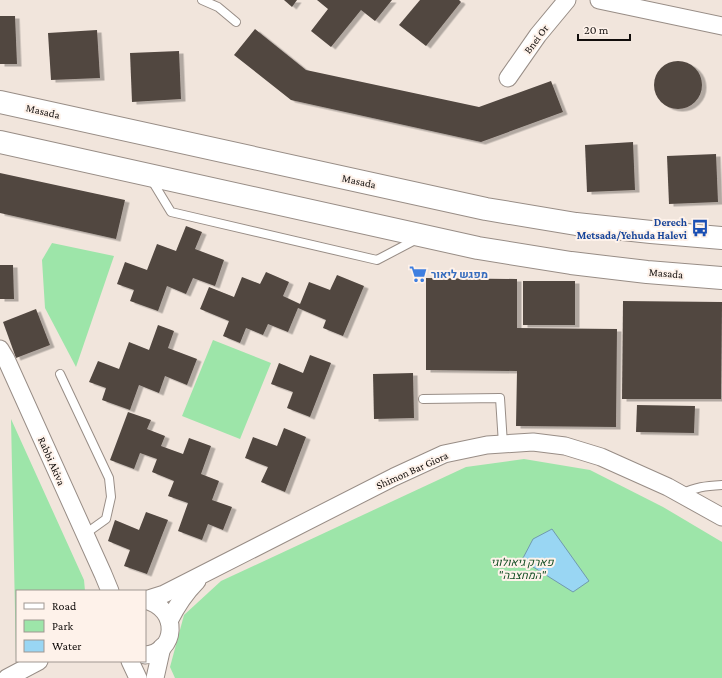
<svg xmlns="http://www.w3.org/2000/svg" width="722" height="678" viewBox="0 0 722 678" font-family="'Crimson Pro',Heebo,serif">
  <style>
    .green { fill: #9de5a9 }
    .water { fill: #99d6f3; stroke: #709aae }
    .building { fill: #514740; filter: url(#shadow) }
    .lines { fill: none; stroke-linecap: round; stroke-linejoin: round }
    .service-casing { stroke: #988d86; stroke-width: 10 }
    .minor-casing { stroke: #988d86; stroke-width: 19 }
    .secondary-casing { stroke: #988d86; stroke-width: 24 }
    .service { stroke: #fff; stroke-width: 8 }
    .minor { stroke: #fff; stroke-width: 17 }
    .secondary { stroke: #fff; stroke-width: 22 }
    .labels { text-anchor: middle; stroke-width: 4; stroke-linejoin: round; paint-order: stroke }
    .street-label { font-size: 11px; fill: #120e0c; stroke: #fef2ea }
    .transit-label { font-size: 11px; font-weight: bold; fill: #164399; stroke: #fef2ea; text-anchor: end }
    .shop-label { font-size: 11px; font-weight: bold; fill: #366cbe; stroke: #fef2ea; text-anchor: start }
    .park-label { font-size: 11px; font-style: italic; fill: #134e24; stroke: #fef2ea }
  </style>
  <defs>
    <filter id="shadow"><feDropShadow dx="4.5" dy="2.5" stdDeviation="0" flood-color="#0004"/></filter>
  </defs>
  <rect width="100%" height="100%" fill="#f1e5dc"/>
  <g class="green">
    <path d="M 52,243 L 114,256 L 76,367 L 45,308 L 42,260 Z"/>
    <path d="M 213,340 L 271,363 L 240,439 L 182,416 Z"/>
    <path d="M 11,419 L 84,580 L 85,591 L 17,591 L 17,658 L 16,659 Z"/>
    <path d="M 524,459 L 590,470 L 663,507 L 722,542 L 722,678 L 175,678 L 170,667 L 184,615 L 221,581 L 466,467 Z"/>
  </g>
  <path class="water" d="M 552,529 L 589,581 L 573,592 L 522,560 L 533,539 Z"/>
  <g class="building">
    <path d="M 284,0 L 297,0 L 292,7 Z"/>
    <path d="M 317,0 L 392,0 L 375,21 L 361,10 L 331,47 L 311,31 L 328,9 Z"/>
    <path d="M 420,0 L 459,0 L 461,2 L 426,46 L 399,25 Z"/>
    <path d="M 0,16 L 15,16 L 17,64 L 0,64 Z"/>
    <path d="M 255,29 L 306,70 L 479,107 L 551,81 L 563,112 L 481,142 L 291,100 L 234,55 Z"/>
    <path d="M 97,30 L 100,78 L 51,80 L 48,33 Z"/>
    <path d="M 179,51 L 181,99 L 132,102 L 130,53 Z"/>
    <circle cx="678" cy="85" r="24"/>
    <path d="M 633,142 L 635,190 L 587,192 L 585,145 Z"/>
    <path d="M 716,154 L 718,202 L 669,204 L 667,156 Z"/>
    <path d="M 0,173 L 125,200 L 116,239 L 0,213 Z"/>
    <path d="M 186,226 L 202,232 L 195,249 L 224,260 L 215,286 L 193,278 L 186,294 L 167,286 L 158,311 L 130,301 L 134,290 L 117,284 L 125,262 L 147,270 L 157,244 L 176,251 Z"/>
    <path d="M 0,265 L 13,265 L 14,299 L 0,299 Z"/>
    <path d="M 266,272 L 289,282 L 283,296 L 300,304 L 309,282 L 330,290 L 337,275 L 364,286 L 343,336 L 323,328 L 326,320 L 298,308 L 288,332 L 268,324 L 263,335 L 246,328 L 240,343 L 223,336 L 229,321 L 200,309 L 209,287 L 234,297 L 242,277 L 260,284 Z"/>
    <path d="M 426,278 L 517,279 L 517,328 L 617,329 L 616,427 L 516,426 L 517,371 L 426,370 Z"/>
    <rect x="523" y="281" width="52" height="44"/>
    <path d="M 623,301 L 722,302 L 721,399 L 622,399 Z"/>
    <path d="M 36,309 L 50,345 L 16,358 L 3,322 Z"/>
    <path d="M 158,325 L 174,331 L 168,348 L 197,359 L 187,385 L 165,376 L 159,393 L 139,385 L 130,410 L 102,400 L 106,388 L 89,382 L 98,361 L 119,369 L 129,342 L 149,350 Z"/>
    <path d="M 310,355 L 331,363 L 310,417 L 287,408 L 293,392 L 271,384 L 279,363 L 303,373 Z"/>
    <path d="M 413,373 L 414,418 L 374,419 L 373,374 Z"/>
    <path d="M 637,405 L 695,406 L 694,433 L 636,432 Z"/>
    <path d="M 128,412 L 151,420 L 147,429 L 165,436 L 161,446 L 183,454 L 189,438 L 211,446 L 201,474 L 219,481 L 212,500 L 232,507 L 223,530 L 208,524 L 202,540 L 178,531 L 188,503 L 168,496 L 174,481 L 152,472 L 157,459 L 140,453 L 134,469 L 110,460 Z"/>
    <path d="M 284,428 L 306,437 L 285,492 L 261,482 L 268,467 L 245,458 L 253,437 L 277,446 Z"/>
    <path d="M 146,512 L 168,520 L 147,574 L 124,566 L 130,550 L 108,541 L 115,520 L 139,530 Z"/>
  </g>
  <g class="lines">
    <g class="service-casing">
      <g id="service">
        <path d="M 202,0 L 218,7 L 236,22"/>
        <path d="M 151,179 L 171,212 L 377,260 L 417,239"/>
        <path d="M 60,374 L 109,478 L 111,497 L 106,519 L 85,534"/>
        <path d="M 423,399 L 500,398 L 503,444"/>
        <path d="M 681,494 C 696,487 705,486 722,485"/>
      </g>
    </g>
    <g class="minor-casing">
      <g id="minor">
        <path d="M 599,0 L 722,26"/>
        <path d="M 508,78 L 538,35 L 567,0"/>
        <path d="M 0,349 L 6,359 L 103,574 L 110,591"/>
        <path d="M 145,600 L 164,594 L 394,477 L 444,454 L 487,445 L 533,442 L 565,446 L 601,457 L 668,487 L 722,517"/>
        <path d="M 145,600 C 181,609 176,653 145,655"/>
        <path d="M 169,621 C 177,605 185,593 197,581"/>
        <path d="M 130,661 L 138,678"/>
        <path d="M 7,678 L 39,661"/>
        <path d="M 155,678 L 162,647"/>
      </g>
    </g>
    <g class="secondary-casing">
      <g id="secondary">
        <path d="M 0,102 L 486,209 L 576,224 L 651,232 L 722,238"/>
        <path d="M 0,142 L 478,248 L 571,263 L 647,272 L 722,278"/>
      </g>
    </g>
    <use href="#service" class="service"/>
    <use href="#minor" class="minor"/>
    <use href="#secondary" class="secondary"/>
  </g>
  <defs>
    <g id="bus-bare" transform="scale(1.38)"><path d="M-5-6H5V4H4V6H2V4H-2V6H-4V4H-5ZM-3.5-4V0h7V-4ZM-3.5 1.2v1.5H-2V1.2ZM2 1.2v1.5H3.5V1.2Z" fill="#1a4fb4" stroke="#fef2ea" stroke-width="2.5" paint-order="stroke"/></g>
    <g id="supermarket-bare" transform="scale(1.38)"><path d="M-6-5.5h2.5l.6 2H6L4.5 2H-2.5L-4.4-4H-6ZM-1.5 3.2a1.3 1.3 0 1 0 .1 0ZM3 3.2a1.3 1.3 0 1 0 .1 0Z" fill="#3f7fe0" stroke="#fef2ea" stroke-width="2.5" paint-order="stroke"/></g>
  </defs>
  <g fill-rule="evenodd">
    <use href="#bus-bare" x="700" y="228"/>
    <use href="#supermarket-bare" x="418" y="274"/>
  </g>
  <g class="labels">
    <g class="street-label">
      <text transform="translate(536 39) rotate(-53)" y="4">Bnei Or</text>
      <text transform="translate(43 111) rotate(13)" y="4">Masada</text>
      <text transform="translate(359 181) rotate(12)" y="4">Masada</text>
      <text transform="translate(666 273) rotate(5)" y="4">Masada</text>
      <text transform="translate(52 461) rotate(66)" y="4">Rabbi Akiva</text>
      <text transform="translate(412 470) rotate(-24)" y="4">Shimon Bar Giora</text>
    </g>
    <g class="transit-label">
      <text x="687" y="226">Derech<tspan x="687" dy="13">Metsada/Yehuda Halevi</tspan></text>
    </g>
    <g class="shop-label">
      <text x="431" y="278">מפגש ליאור</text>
    </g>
    <g class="park-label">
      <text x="522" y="566">פארק גיאולוגי<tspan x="522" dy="13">"המחצבה"</tspan></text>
    </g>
  </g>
  <rect x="16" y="590" width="130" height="72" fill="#fef2ea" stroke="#a09791"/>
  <rect x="24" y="603" width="20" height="6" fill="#ffffff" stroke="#a09791"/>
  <text x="52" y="610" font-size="12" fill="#120e0c">Road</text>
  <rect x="24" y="620" width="20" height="12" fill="#9de5a9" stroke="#a09791"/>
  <text x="52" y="630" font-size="12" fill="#120e0c">Park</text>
  <rect x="24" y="640" width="20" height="12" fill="#99d6f3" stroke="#a09791"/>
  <text x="52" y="650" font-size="12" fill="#120e0c">Water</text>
  <path d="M578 34v6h52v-6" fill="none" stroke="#120e0c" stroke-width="2"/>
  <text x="584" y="34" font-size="12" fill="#120e0c" stroke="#fef2ea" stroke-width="3" paint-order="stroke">20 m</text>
</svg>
